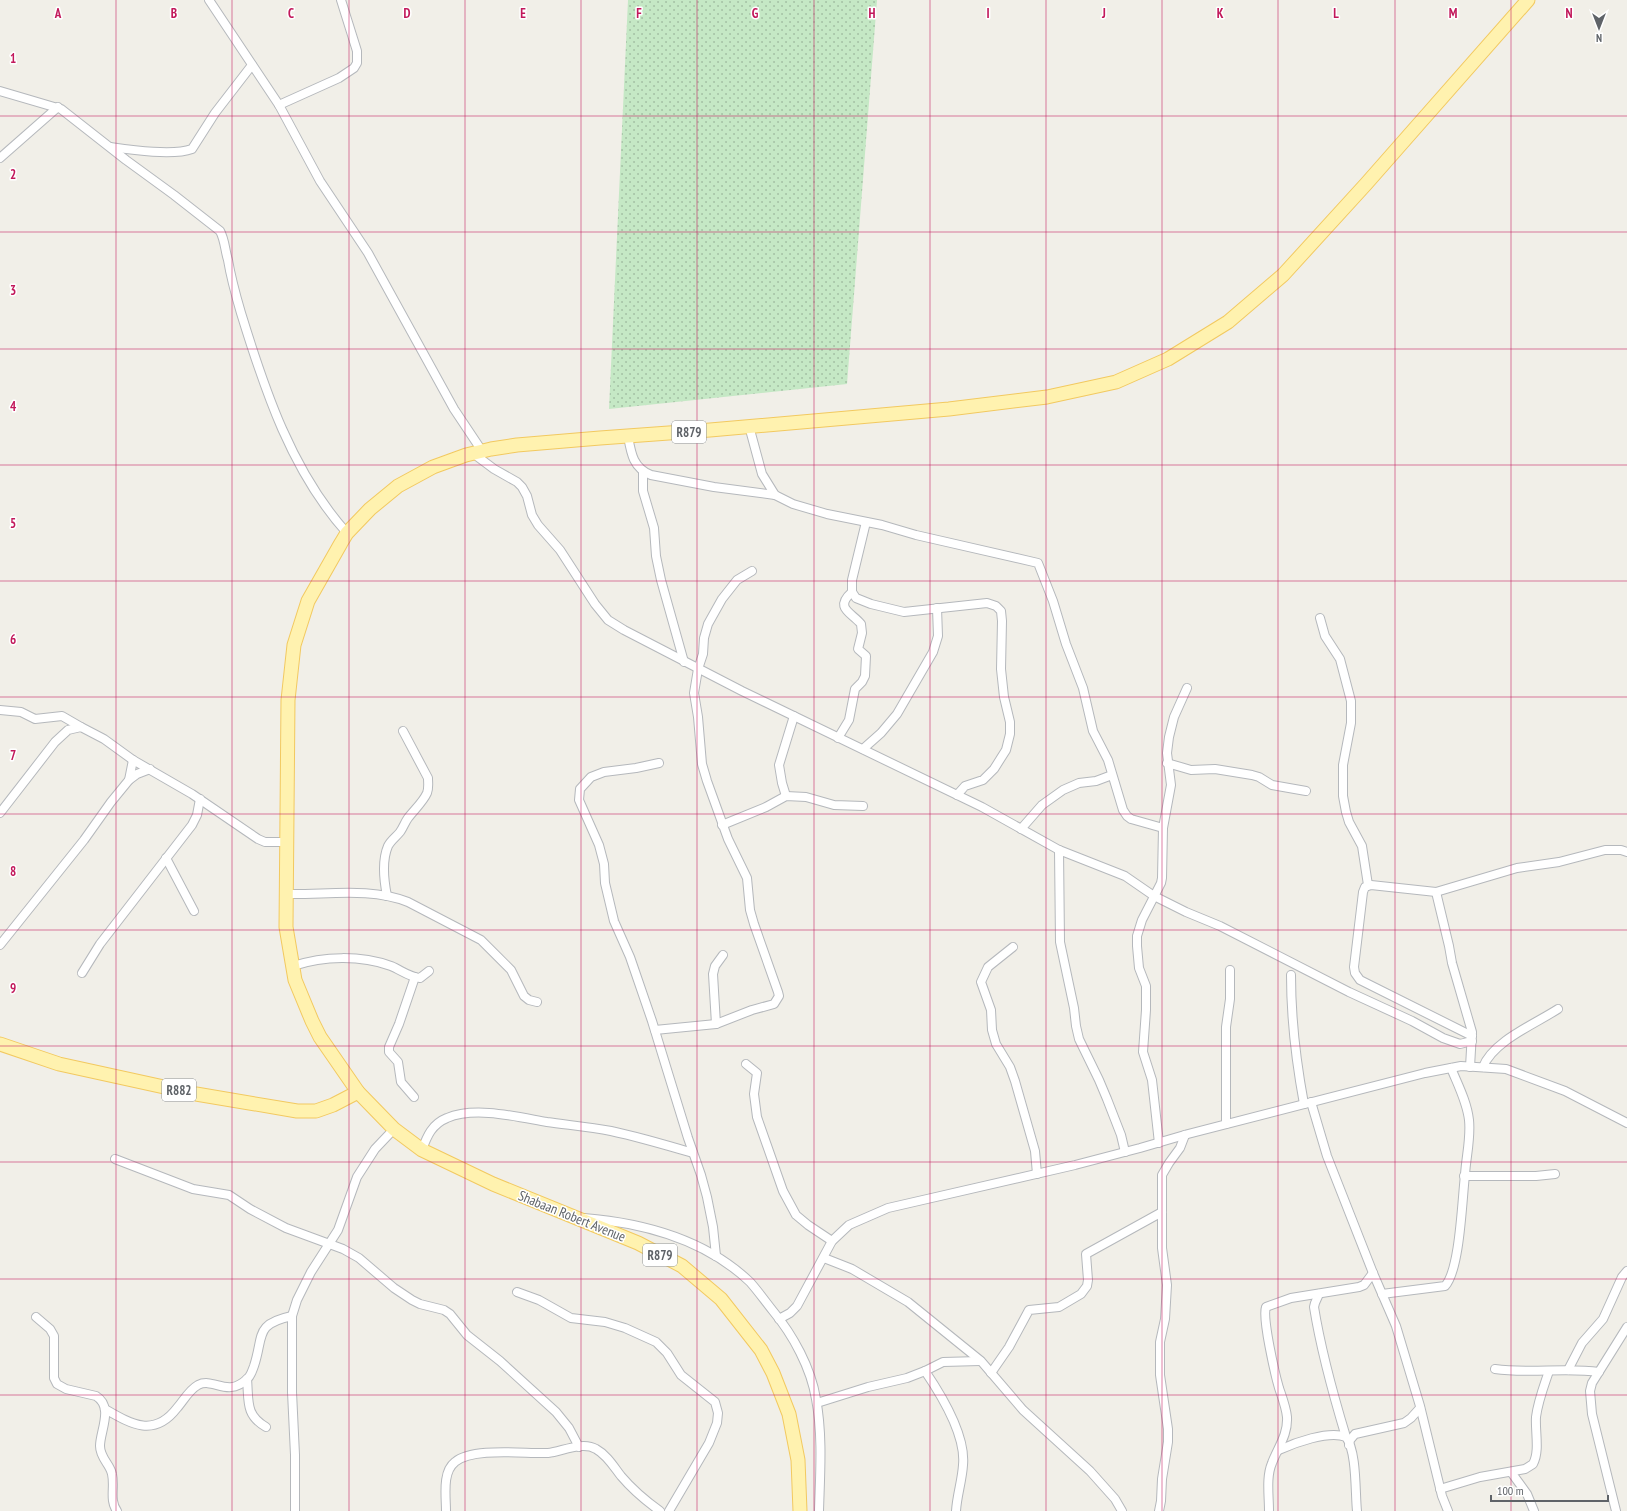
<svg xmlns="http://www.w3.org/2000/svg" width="1627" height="1511" viewBox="0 0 1627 1511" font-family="'PT Sans Narrow',sans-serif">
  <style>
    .grass { fill: url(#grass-dots) }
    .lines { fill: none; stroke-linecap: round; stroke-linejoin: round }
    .street-casing { stroke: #b5b8bc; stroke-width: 10 }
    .primary-casing { stroke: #f2c960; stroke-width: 15 }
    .street { stroke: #fff; stroke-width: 8 }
    .primary { stroke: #fff2af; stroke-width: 13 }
    .grid { fill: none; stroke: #c2185b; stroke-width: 1; stroke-opacity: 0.55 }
    .labels { text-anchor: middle; stroke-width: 3; stroke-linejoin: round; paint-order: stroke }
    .shield { fill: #fff; stroke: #8f9295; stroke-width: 1 }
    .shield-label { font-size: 13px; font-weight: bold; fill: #5f6368 }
    .street-label { font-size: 14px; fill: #5f6368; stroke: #fff }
    .grid-label { font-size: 13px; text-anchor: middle; font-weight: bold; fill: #c2185b; stroke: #fff; stroke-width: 3; stroke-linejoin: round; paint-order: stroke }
  </style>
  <defs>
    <pattern id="grass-dots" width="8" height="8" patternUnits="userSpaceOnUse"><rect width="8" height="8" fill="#c5e8c5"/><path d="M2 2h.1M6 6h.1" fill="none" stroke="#a3c0a4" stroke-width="1.8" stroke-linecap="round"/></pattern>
  </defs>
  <rect width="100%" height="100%" fill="#f1efe8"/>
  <path class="grass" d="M 628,0 L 877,0 L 847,384 L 609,409 Z"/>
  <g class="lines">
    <g class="street-casing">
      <g id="street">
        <path d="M 209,0 L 279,105 L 320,181 L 368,253 L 454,409 L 482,451"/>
        <path d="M 0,91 L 61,109 L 126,160 L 174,195 L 220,231 C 225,240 225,251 228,260 C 231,278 236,296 241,313 C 265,391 292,472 347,533"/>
        <path d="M 279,105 L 339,78 L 354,68 L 357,63 L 357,51 L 341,0"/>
        <path d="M 111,147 C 132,150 173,156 192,149 L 215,113 L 252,65"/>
        <path d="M 0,158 L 58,107"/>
        <path d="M 749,426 L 762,474 L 775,495 L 793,504 L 827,514 L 882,525 L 916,535 L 1038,563 L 1053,601 L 1066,644 L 1083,688 L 1093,731 L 1108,760 L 1123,810 L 1127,816 L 1131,819 L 1163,828"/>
        <path d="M 628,436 C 631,453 633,468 651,475 L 714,487 L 775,495"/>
        <path d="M 474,454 L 494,469 L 517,482 L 522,487 L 527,496 L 532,515 L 538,525 L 560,550 L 595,604 L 608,620 L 624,630 L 742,691 L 982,807 L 1059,850 L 1125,876 L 1154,896 L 1186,912 L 1220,926 L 1349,992 L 1412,1021 L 1443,1038 L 1460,1044 L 1472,1041"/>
        <path d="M 643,472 L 643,491 L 654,528 L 656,556 L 661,580 L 684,662"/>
        <path d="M 866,522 L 852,580 L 852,592 L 856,598 L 871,604 L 904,612 L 987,603 L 996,606 L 1001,611 L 1002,621 L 1001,669 L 1004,697 L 1010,722 L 1010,734 L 1006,750 L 994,769 L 983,780 L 965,786 L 957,795"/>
        <path d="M 1320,618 L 1325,636 L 1340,659 L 1351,701 L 1351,723 L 1343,765 L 1343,796 L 1346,812 L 1349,822 L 1362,846 L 1368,885"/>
        <path d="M 0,710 L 21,712 L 35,719 L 62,716 L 81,727"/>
        <path d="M 838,738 L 849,720 L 855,689 L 862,682 L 865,676 L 866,656 L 858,649 L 862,633 L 861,624 C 851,612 834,608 852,592"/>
        <path d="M 863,749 L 881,733 L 897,714 L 933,652 L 938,636 L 937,608"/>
        <path d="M 659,763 L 636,768 L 604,772 L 591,777 L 580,789 L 579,800 L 599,845 L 604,864 L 605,883 L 614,921 L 630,957 L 652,1021 L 688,1138 L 701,1175 L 707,1197 L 713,1227 L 716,1256"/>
        <path d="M 1167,763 L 1191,770 L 1215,769 L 1252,775 L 1259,777 L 1272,785 L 1306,791"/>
        <path d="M 129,780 L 137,774 L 150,769"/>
        <path d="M 786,796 L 782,783 L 779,765 L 794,716"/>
        <path d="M 0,813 L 55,742 L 68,730 L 81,727 L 104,739 L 133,760 L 192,794 L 258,839 L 265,842 L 285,842"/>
        <path d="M 722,825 L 766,807 L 786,796 L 806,797 L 834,805 L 863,806"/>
        <path d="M 1021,829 L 1042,805 L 1063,790 L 1079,783 L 1096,781 L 1112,775"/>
        <path d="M 1059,850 L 1060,942 L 1074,1008 L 1076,1026 L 1079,1039 L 1099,1080 L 1107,1099 L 1121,1135 L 1125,1152"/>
        <path d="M 166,858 L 194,911"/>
        <path d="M 1436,892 L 1449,946 L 1452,963 L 1472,1032 L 1470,1067"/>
        <path d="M 286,894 C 327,895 370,887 408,902 L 481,940 L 511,970 L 524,996 L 529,1000 L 537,1002"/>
        <path d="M 387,896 C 384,881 382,860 388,846 C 391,840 396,837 400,832 C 403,828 405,822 408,818 C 414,810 423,802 427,793 C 429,788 428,783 428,778 L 403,731"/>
        <path d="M 0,945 L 84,840 L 111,802 L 129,780 L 133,760"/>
        <path d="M 1013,947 L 988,967 L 981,982 L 991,1010 L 992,1030 L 996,1044 L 1010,1067 L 1015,1081 L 1035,1151 L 1037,1174"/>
        <path d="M 293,966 C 324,956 360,955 391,966 C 401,970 409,977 420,978 L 429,971"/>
        <path d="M 82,973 L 100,944 L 192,825 L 197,815 L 200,799"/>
        <path d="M 1291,975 C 1291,1018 1296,1061 1304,1104"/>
        <path d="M 716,1024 L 713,974 L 715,966 L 723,955"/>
        <path d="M 655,1030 L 716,1024 L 752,1010 L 774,1004 L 779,996 L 778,992 L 754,924 L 750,910 L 747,878 L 728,839 L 707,781 L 702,764 L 698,717 L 694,693 L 698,669 L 703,654 L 704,638 L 708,624 L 722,599 L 737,580 L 752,571"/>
        <path d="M 1472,1036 L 1360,980 L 1355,973 L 1354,967 L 1363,892 L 1365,887 L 1371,885 L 1436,892 L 1517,868 L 1559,862 L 1605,850 L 1621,850 L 1627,852"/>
        <path d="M 746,1064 L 757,1073 L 754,1094 L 757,1117 L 783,1191 L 796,1215 L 808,1225 L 832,1241"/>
        <path d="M 1483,1067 C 1493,1041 1535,1024 1558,1009"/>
        <path d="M 414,1097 L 401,1082 L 398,1062 L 389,1052 L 389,1047 L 399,1024 L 415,977"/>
        <path d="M 1311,1102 L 1327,1156 L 1373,1273 L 1396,1326 L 1420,1406 L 1442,1496 L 1448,1511"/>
        <path d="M 1226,1124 L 1226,1027 L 1230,999 L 1230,970"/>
        <path d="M 1159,1143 L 1152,1080 L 1143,1052 L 1146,1010 L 1146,986 L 1139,968 L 1137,946 L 1137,936 L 1142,920 L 1161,883 L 1162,878 L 1163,828 L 1171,785 L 1167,753 L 1169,737 L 1174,717 L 1187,688"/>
        <path d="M 422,1150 C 427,1136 432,1124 447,1118 C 475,1106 518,1117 547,1122 C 568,1125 590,1127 611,1131 C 639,1137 666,1145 693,1153"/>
        <path d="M 115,1159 L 193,1189 L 229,1195 L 250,1209 L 286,1228 L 343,1249 L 359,1258 L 394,1288 L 412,1300 L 420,1304 L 444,1310 L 450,1314 L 467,1335 L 500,1361 L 556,1412 L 569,1428 L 579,1447"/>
        <path d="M 1464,1176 L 1536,1176 L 1555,1174"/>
        <path d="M 584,1218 C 645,1223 705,1239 750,1282 C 758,1291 765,1301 773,1311 C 793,1335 811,1368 816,1399 C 823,1435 820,1475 819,1511"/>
        <path d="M 824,1258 L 852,1269 L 908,1302 L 981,1361 L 1023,1410 L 1090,1471 L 1115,1499 L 1122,1511"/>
        <path d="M 517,1292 L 539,1300 L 571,1318 L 605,1322 L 625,1328 L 656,1342 L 667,1353 L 681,1375 L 715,1402 L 718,1413 L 717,1423 L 709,1443 L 669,1511"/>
        <path d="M 1319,1294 L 1315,1303 L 1314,1307 C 1321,1351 1333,1394 1346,1437"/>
        <path d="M 1382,1294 L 1445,1286 C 1460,1270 1462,1200 1465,1175 C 1466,1157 1471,1138 1469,1120 C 1467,1102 1458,1085 1451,1068"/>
        <path d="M 36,1317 L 50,1329 L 54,1336 L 54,1378 L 57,1384 L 66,1389 L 96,1396 C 114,1407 100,1431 100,1446 C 100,1458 110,1464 112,1474 C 115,1487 109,1500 117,1511"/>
        <path d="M 779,1319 L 790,1313 L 797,1306 L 832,1241 L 849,1225 L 888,1208 L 1075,1165 L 1140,1148 L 1188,1134 L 1425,1073 L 1461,1066 L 1506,1069 L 1565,1091 L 1627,1123"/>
        <path d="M 1495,1369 C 1530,1374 1565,1367 1599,1372"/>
        <path d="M 1568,1370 L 1582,1343 L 1603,1319 L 1622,1277 L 1627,1271"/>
        <path d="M 925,1371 C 942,1396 966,1435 963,1465 C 962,1481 957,1495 956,1511"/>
        <path d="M 991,1373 L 1009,1347 L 1029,1310 L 1059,1307 L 1081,1294 L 1087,1286 L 1088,1280 L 1086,1254 L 1162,1212"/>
        <path d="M 247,1379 C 249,1401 245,1415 266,1427"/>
        <path d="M 817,1403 L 868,1387 L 907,1378 L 925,1371 L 943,1362 L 980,1361"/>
        <path d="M 105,1409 C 131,1424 154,1438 177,1408 C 184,1400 189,1390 198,1385 C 214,1377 227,1398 247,1379 C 251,1376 252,1371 254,1366 C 264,1336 254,1324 292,1316"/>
        <path d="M 1349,1445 L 1350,1440 L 1355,1434 L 1404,1423 L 1411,1418 L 1420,1408"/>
        <path d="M 1279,1450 C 1294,1443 1329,1430 1346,1437 C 1357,1452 1355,1492 1357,1511"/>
        <path d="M 1511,1472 L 1527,1494 L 1534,1511"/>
        <path d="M 1440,1489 L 1480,1477 L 1525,1469 L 1533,1464 C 1540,1451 1535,1432 1536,1417 C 1538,1401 1544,1386 1549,1371"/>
        <path d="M 295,1511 L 295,1455 L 292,1392 L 292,1316 L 297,1300 L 311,1272 L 338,1230 L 357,1177 L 375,1149 L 394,1129"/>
        <path d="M 446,1511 C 446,1496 442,1472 455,1462 C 473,1447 525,1454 548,1453 C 563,1451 583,1441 596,1449 C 607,1455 614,1467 621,1476 C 632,1489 646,1501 660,1511"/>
        <path d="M 1159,1511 L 1161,1501 L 1162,1479 L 1168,1442 L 1168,1429 L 1160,1375 L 1160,1342 L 1165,1319 L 1167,1285 L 1162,1248 L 1162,1175 L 1169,1163 L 1180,1148 L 1185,1135"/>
        <path d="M 1269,1511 C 1269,1495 1266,1477 1272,1463 C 1278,1447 1288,1435 1287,1417 C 1286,1407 1282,1397 1279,1388 C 1275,1374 1262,1318 1266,1307 L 1291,1298 L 1359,1287 L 1364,1285 L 1373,1273"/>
        <path d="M 1616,1511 L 1592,1414 L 1590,1391 L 1592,1383 L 1627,1327"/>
      </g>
    </g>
    <g class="primary-casing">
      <g id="primary">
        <path d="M 0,1044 L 59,1064 L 196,1094 L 297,1111 L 316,1111 L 333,1105 L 358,1092"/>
        <path d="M 800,1511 L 798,1460 L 789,1414 L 773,1373 L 761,1350 L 721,1299 L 682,1266 L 638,1243 L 493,1184 L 422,1150 L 394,1129 L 358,1092 L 320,1037 L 312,1021 L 295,980 L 286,927 L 288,700 L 294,645 L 308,601 L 341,543 L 347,533 L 370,509 L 398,486 L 433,467 L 466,455 L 491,449 L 517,445 L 600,438 L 710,430 L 949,409 L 1047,397 L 1116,382 L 1168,359 L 1228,322 L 1283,275 L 1366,184 L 1528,0"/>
      </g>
    </g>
    <use href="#street" class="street"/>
    <use href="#primary" class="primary"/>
  </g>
  <path class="grid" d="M 116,0 L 116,1511M 232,0 L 232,1511M 349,0 L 349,1511M 465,0 L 465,1511M 581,0 L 581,1511M 697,0 L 697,1511M 814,0 L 814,1511M 930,0 L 930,1511M 1046,0 L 1046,1511M 1162,0 L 1162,1511M 1278,0 L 1278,1511M 1395,0 L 1395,1511M 1511,0 L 1511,1511M 0,116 L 1627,116M 0,232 L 1627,232M 0,349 L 1627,349M 0,465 L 1627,465M 0,581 L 1627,581M 0,697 L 1627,697M 0,814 L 1627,814M 0,930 L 1627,930M 0,1046 L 1627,1046M 0,1162 L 1627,1162M 0,1279 L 1627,1279M 0,1395 L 1627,1395"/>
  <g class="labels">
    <g class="shield">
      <rect x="672" y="421" width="34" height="22" rx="3"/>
      <rect x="162" y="1079" width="34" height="22" rx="3"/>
      <rect x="643" y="1244" width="34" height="22" rx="3"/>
    </g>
    <g class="shield-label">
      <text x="689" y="437">R879</text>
      <text x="179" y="1095">R882</text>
      <text x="660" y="1260">R879</text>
    </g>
    <g class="street-label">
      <text transform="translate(572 1216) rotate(22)" y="5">Shabaan Robert Avenue</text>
    </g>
  </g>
  <g class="grid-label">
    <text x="58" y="18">A</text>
    <text x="174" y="18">B</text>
    <text x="291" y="18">C</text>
    <text x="407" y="18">D</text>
    <text x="523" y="18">E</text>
    <text x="639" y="18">F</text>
    <text x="755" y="18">G</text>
    <text x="872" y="18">H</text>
    <text x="988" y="18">I</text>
    <text x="1104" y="18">J</text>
    <text x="1220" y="18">K</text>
    <text x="1336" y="18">L</text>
    <text x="1453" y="18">M</text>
    <text x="1569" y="18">N</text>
    <text x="13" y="63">1</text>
    <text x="13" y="179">2</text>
    <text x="13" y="295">3</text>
    <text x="13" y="411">4</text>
    <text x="13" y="528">5</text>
    <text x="13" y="644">6</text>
    <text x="13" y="760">7</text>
    <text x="13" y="876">8</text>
    <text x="13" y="993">9</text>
  </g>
  <g transform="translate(1599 28) rotate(180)" stroke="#ffffff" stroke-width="3" paint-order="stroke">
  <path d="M0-3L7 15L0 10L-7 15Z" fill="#5f6368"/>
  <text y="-6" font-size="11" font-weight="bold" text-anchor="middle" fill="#5f6368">N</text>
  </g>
  <path d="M1491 1495v6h117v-6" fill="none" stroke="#5f6368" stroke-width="2"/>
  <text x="1497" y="1495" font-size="12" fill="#5f6368" stroke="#ffffff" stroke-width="3" paint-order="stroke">100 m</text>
</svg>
